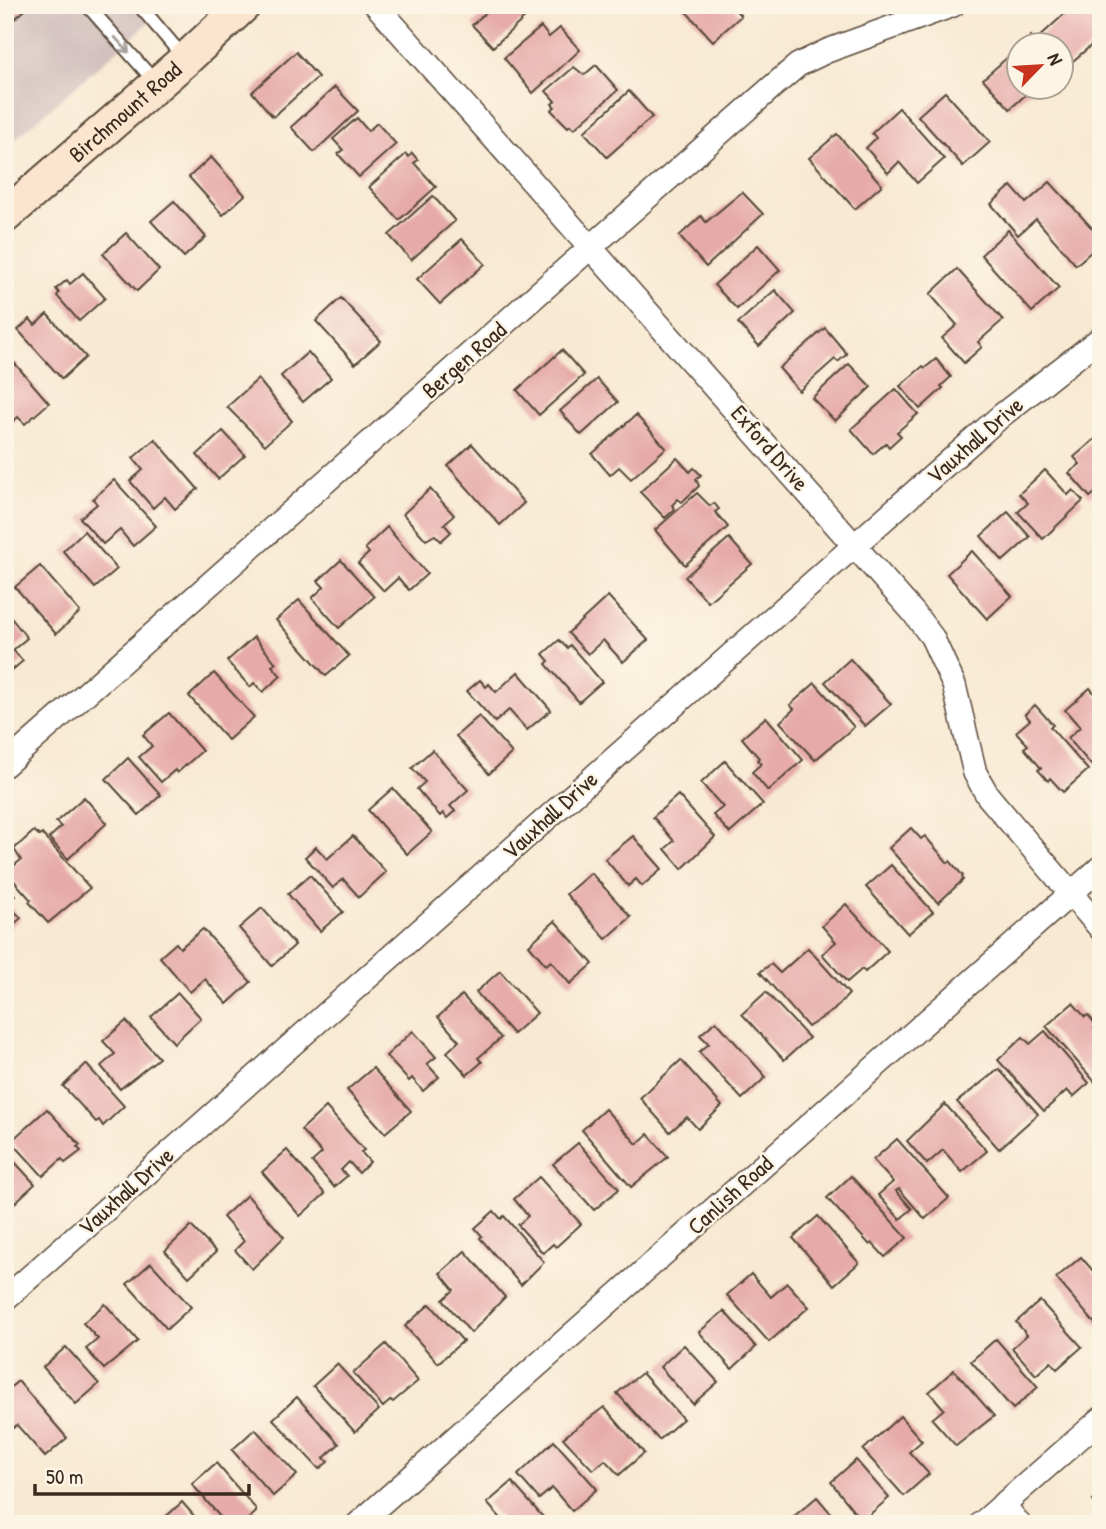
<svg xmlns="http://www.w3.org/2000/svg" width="1106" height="1529" viewBox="0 0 1106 1529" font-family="'Patrick Hand',sans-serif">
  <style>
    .industrial { fill: #d1bfbe }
    .building { fill: #e6aaa9 }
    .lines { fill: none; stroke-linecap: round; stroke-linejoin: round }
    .service-casing { stroke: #574739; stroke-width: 16 }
    .minor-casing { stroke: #574739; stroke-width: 26 }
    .secondary-casing { stroke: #574739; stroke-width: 37 }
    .service { stroke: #fff; stroke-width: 12 }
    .minor { stroke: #fff; stroke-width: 23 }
    .secondary { stroke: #fce5cf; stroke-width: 33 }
    .oneway { stroke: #a79f9a }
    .labels { text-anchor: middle; stroke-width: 5; stroke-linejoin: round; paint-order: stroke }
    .street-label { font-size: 23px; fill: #3b2a1e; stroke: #fcf5e5 }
  </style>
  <rect width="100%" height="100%" fill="#fcf5e5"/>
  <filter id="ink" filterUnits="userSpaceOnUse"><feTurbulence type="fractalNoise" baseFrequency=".0143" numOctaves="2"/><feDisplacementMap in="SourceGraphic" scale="14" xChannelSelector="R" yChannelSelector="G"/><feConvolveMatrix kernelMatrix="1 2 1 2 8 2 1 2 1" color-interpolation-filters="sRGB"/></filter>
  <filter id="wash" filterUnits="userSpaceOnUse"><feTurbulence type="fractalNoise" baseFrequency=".00686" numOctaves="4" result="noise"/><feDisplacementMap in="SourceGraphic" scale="28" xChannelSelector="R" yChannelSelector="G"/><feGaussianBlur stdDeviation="1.57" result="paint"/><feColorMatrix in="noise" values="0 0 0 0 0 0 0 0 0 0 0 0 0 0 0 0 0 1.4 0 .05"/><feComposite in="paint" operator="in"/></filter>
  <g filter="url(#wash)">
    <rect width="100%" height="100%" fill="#f8e9d2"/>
    <path class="industrial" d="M 5,5 L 169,5 L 5,148 Z"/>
    <g id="blocks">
      <g class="building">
        <path d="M 5,5 L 21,5 L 25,10 L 5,27 Z"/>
        <path d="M 494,5 L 521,5 L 529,14 L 493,47 L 472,25 Z"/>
        <path d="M 680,5 L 731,5 L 741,16 L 713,41 Z"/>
        <path d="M 1074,5 L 1089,5 L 1101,18 L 1101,37 L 1060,72 L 1060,46 L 1021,46 L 1031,36 L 1035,41 Z"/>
        <path d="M 541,27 L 549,37 L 560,28 L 580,50 L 533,93 L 504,58 Z"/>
        <path d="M 1018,48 L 1018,88 L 1033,88 L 1010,109 L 983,79 Z"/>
        <path d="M 296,52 L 318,77 L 273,117 L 252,92 Z"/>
        <path d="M 596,65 L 618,90 L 574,129 L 570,125 L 568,127 L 551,110 L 555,107 L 552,104 L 555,101 L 546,91 L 574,67 L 584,75 Z"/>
        <path d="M 335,87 L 358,111 L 314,152 L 291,127 Z"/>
        <path d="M 629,91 L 652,117 L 607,157 L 584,132 Z"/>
        <path d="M 945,92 L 990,142 L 963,166 L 918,116 Z"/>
        <path d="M 899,108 L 944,159 L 917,183 L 899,162 L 888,173 L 866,148 L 876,138 L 872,133 Z"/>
        <path d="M 357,118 L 368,131 L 377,123 L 396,144 L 359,177 L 338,154 L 343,150 L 333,139 Z"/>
        <path d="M 837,134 L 882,185 L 855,209 L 809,158 Z"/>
        <path d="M 412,153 L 418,160 L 414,163 L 436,187 L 399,220 L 369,187 L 406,154 L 409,157 Z"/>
        <path d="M 211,157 L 245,195 L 223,215 L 189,177 Z"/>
        <path d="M 1050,182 L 1101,238 L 1101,243 L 1076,265 L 1036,219 L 1018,235 L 991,204 L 1011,186 L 1026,203 Z"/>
        <path d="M 742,192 L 763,214 L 706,267 L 679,236 L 701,216 L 706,222 Z"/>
        <path d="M 433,196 L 455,221 L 411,260 L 389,235 Z"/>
        <path d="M 174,201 L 206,237 L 184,257 L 151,221 Z"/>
        <path d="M 1008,230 L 1059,288 L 1032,312 L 981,255 Z"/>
        <path d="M 126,233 L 159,270 L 137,291 L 103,254 Z"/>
        <path d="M 462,239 L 485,264 L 440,304 L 417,279 Z"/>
        <path d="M 758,245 L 780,270 L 737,309 L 714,285 Z"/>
        <path d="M 957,269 L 1003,320 L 978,342 L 982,347 L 964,363 L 942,338 L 957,325 L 930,294 Z"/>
        <path d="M 83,273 L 105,298 L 79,321 L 57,296 L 59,293 L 56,289 L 67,280 L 70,284 Z"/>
        <path d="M 775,290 L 795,313 L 759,346 L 738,323 Z"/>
        <path d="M 341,298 L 381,341 L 355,364 L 316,321 Z"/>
        <path d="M 47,314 L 86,357 L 62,379 L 18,330 L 30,319 L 35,325 Z"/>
        <path d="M 825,328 L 847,354 L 838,362 L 835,359 L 799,391 L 779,368 Z"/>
        <path d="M 562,350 L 584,375 L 539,415 L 517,390 Z"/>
        <path d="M 5,352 L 49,403 L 25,424 L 18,417 L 5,428 Z"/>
        <path d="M 308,352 L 331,378 L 303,402 L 281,376 Z"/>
        <path d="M 936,359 L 951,377 L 941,386 L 943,388 L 920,409 L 900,386 L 923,366 L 925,368 Z"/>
        <path d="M 849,364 L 871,387 L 835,421 L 812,398 Z"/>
        <path d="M 258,379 L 292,421 L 265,445 L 227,407 Z"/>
        <path d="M 597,379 L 618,402 L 581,435 L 560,411 Z"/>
        <path d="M 896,389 L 918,414 L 897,432 L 901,436 L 889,447 L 886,443 L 873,454 L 851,429 Z"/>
        <path d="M 636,415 L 666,448 L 631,479 L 619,467 L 610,475 L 592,454 Z"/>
        <path d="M 223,431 L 245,455 L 218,479 L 197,455 Z"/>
        <path d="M 1101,434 L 1101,488 L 1090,497 L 1069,473 L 1080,464 L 1074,457 Z"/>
        <path d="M 155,439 L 198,489 L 175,509 L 165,497 L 153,508 L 130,481 L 143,470 L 133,458 Z"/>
        <path d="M 472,444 L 524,503 L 500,525 L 448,466 Z"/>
        <path d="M 677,458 L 690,472 L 694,468 L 701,475 L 696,479 L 699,486 L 682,502 L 678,499 L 672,505 L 675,509 L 665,518 L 640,492 Z"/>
        <path d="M 1045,470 L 1068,495 L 1073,490 L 1083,501 L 1043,539 L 1018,512 L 1028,503 L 1019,494 Z"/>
        <path d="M 114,480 L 156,526 L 133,546 L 120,530 L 103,544 L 80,518 L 97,504 L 93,499 Z"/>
        <path d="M 430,489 L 454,515 L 444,524 L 451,532 L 441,541 L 435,535 L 426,540 L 403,514 Z"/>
        <path d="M 697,493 L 710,506 L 714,503 L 719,509 L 715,512 L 728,527 L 685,565 L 655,530 Z"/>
        <path d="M 1008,512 L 1030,537 L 1003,561 L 981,536 Z"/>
        <path d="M 387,527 L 427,574 L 409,590 L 398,578 L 384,591 L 358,563 L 369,553 L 365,548 Z"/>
        <path d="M 84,531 L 117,569 L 95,588 L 63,551 Z"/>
        <path d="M 729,538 L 752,564 L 708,602 L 685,577 Z"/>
        <path d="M 972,551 L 1012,596 L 987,619 L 947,574 Z"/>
        <path d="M 341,560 L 374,597 L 339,628 L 312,598 L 324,587 L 318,581 Z"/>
        <path d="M 40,566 L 80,612 L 56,634 L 15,587 Z"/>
        <path d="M 608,596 L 648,640 L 623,662 L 603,640 L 588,654 L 568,633 Z"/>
        <path d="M 299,600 L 349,656 L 326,676 L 276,620 Z"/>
        <path d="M 5,610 L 27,638 L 13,650 L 23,661 L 5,676 Z"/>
        <path d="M 254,637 L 276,663 L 272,666 L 281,676 L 263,692 L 254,683 L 250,687 L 227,661 Z"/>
        <path d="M 559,640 L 567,648 L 570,645 L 602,682 L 579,702 L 546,664 L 549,661 L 543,654 Z"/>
        <path d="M 850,659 L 891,704 L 865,726 L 825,682 Z"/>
        <path d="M 518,672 L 551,710 L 527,730 L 509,710 L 495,722 L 467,691 L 480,680 L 486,687 L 489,684 L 496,692 Z"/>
        <path d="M 214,673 L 254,717 L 228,740 L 189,696 Z"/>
        <path d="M 815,683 L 854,727 L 815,760 L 780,722 L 794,709 L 790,705 Z"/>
        <path d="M 1090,688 L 1101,701 L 1101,758 L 1092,766 L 1068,738 L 1080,727 L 1065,710 Z"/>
        <path d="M 1035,705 L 1053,725 L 1050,727 L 1088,770 L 1063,792 L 1050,778 L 1048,781 L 1038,770 L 1041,768 L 1024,748 L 1028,745 L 1016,732 L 1030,720 L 1025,714 Z"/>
        <path d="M 169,713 L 202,751 L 177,773 L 175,770 L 161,782 L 139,757 L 152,746 L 143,735 Z"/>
        <path d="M 479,716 L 512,753 L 489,774 L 456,736 Z"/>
        <path d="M 766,717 L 803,760 L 768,791 L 752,772 L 761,764 L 757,760 L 759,758 L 742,738 Z"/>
        <path d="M 432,750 L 468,790 L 450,806 L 455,811 L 447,818 L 443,813 L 440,816 L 417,789 L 425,782 L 412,768 Z"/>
        <path d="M 128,758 L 161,795 L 139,815 L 106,779 Z"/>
        <path d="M 725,761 L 763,804 L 730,833 L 713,815 L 723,807 L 701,783 Z"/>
        <path d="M 393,788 L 432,832 L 407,854 L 368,810 Z"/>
        <path d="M 678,795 L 715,837 L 682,869 L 665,849 L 674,841 L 653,817 Z"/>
        <path d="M 84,797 L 107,823 L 68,859 L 49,838 L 61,827 L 56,822 Z"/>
        <path d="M 911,828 L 921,839 L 925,836 L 948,863 L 950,861 L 963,876 L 962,877 L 963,880 L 938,903 L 889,848 Z"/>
        <path d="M 34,831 L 40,836 L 42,834 L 90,888 L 48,923 L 29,902 L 31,900 L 6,872 L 21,860 L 14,849 Z"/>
        <path d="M 353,836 L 386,872 L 359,897 L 343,879 L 333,888 L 305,857 L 316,847 L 327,859 Z"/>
        <path d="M 633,836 L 662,869 L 642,886 L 636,879 L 628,886 L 605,859 Z"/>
        <path d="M 891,865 L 933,912 L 908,934 L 866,887 Z"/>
        <path d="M 591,873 L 631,917 L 606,939 L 566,894 Z"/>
        <path d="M 310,875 L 343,912 L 320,931 L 288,894 Z"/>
        <path d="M 5,885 L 15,896 L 7,903 L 21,918 L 5,932 Z"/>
        <path d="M 846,904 L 888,951 L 865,972 L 862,969 L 847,982 L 822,954 L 836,942 L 822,926 Z"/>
        <path d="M 262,908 L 295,945 L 272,966 L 239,928 Z"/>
        <path d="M 555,921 L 593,964 L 570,984 L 551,961 L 546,965 L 529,945 Z"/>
        <path d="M 203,929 L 251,982 L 227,1004 L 205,979 L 190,992 L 160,957 L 176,943 L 180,948 Z"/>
        <path d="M 808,948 L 849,994 L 834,1010 L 808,1027 L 760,972 L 771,964 L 780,973 Z"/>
        <path d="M 500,971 L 537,1013 L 513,1034 L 476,992 Z"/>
        <path d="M 766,992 L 809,1038 L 784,1060 L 742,1014 Z"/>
        <path d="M 178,993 L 201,1018 L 174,1043 L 151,1017 Z"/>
        <path d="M 462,995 L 501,1038 L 478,1058 L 482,1062 L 467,1075 L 447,1052 L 459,1041 L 438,1017 Z"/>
        <path d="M 1073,1003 L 1085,1017 L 1088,1015 L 1097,1026 L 1094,1028 L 1101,1036 L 1101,1077 L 1095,1082 L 1046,1026 Z"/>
        <path d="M 126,1021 L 159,1058 L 120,1089 L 101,1066 L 115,1054 L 103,1041 Z"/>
        <path d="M 716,1021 L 766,1077 L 742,1099 L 699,1052 L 709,1044 L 700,1035 Z"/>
        <path d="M 413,1031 L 436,1057 L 427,1064 L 439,1077 L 423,1091 L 412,1078 L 409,1081 L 386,1056 Z"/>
        <path d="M 1045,1031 L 1089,1083 L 1073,1097 L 1067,1090 L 1044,1111 L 998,1060 L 1023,1037 L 1030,1044 Z"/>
        <path d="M 681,1060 L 722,1106 L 698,1129 L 687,1117 L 670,1132 L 640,1098 Z"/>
        <path d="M 86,1064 L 124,1106 L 103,1126 L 99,1120 L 96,1122 L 63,1086 Z"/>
        <path d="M 373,1068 L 411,1111 L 385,1133 L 347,1090 Z"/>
        <path d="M 999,1069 L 1038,1114 L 999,1149 L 957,1102 Z"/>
        <path d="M 945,1104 L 987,1151 L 962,1172 L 943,1150 L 927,1164 L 907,1141 Z"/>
        <path d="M 326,1107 L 364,1150 L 361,1152 L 370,1162 L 359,1173 L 349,1162 L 341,1170 L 347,1176 L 334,1187 L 312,1162 L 322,1153 L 301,1130 Z"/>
        <path d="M 47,1109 L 80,1145 L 77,1147 L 81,1151 L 65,1163 L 62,1159 L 43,1176 L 11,1141 Z"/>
        <path d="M 605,1109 L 637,1144 L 648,1134 L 668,1157 L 631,1187 L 582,1130 Z"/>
        <path d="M 897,1139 L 949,1198 L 925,1219 L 899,1189 L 896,1191 L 912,1209 L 900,1219 L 878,1195 L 893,1182 L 873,1160 Z"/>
        <path d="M 578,1143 L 619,1189 L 594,1210 L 553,1164 Z"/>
        <path d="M 287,1150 L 325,1194 L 300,1216 L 262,1172 Z"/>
        <path d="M 12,1159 L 35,1184 L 8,1209 L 5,1206 L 5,1165 Z"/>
        <path d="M 851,1176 L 907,1238 L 885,1257 L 872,1243 L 870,1245 L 827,1198 Z"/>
        <path d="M 539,1177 L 581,1224 L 556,1247 L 553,1244 L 543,1253 L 518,1225 L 528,1216 L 514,1199 Z"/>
        <path d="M 247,1195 L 284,1237 L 252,1269 L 235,1250 L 244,1241 L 223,1217 Z"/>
        <path d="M 494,1211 L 501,1219 L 504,1216 L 544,1262 L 521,1285 L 480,1238 L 482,1236 L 475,1228 Z"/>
        <path d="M 818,1216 L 859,1263 L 834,1285 L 793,1238 Z"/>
        <path d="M 191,1226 L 216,1252 L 189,1277 L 165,1251 Z"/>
        <path d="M 465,1251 L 505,1297 L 471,1333 L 443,1300 L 454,1290 L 440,1273 Z"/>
        <path d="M 1081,1257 L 1101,1280 L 1101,1323 L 1097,1326 L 1056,1278 Z"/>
        <path d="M 151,1263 L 191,1307 L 167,1329 L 127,1284 Z"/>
        <path d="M 751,1274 L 771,1297 L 787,1283 L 809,1307 L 769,1342 L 727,1295 Z"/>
        <path d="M 1040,1301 L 1082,1347 L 1057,1369 L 1051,1362 L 1036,1375 L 1012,1348 L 1027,1335 L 1016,1322 Z"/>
        <path d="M 105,1304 L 138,1341 L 104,1369 L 86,1349 L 98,1339 L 83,1323 Z"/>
        <path d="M 430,1304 L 463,1341 L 438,1363 L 405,1326 Z"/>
        <path d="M 724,1311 L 756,1347 L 732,1369 L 699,1332 Z"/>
        <path d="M 996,1339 L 1038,1387 L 1013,1409 L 971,1361 Z"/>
        <path d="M 386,1344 L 418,1381 L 393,1402 L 391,1400 L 383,1407 L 353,1373 Z"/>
        <path d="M 684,1345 L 718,1382 L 693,1404 L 660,1367 Z"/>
        <path d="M 66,1347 L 99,1384 L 76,1404 L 43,1367 Z"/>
        <path d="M 337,1364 L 379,1410 L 355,1432 L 313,1386 Z"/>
        <path d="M 954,1370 L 994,1416 L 956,1446 L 932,1419 L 944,1409 L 929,1392 Z"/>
        <path d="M 642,1373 L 683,1419 L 659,1440 L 617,1393 Z"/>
        <path d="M 18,1381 L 67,1438 L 45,1457 L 17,1425 L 5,1434 L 5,1392 Z"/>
        <path d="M 297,1397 L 339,1444 L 324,1458 L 328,1462 L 319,1469 L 273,1419 Z"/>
        <path d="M 604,1407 L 644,1453 L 619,1475 L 605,1460 L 593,1470 L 563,1438 Z"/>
        <path d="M 900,1416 L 922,1441 L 909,1452 L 929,1474 L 904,1496 L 863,1450 Z"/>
        <path d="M 255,1429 L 297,1475 L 273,1496 L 232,1450 Z"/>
        <path d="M 554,1441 L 597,1489 L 572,1511 L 552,1488 L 539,1499 L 518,1475 Z"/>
        <path d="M 856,1460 L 889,1498 L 862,1521 L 831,1482 Z"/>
        <path d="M 216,1463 L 256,1509 L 256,1512 L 243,1524 L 226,1524 L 192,1484 Z"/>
        <path d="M 512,1482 L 549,1524 L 506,1524 L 487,1503 Z"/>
        <path d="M 1101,1495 L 1101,1510 L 1093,1501 Z"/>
        <path d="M 817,1497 L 840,1524 L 799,1524 L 793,1517 Z"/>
        <path d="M 182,1502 L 201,1524 L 158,1524 Z"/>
      </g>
    </g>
  </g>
  <g filter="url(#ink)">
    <use href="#blocks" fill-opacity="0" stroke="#574739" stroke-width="2"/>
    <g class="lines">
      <g class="service-casing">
        <g id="service">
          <path d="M 87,5 L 157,84"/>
          <path d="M 139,5 L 185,59"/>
        </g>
      </g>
      <g class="minor-casing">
        <g id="minor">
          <path d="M 376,5 L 913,612 L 932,637 L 954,685 L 975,773 L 988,796 L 1101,929"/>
          <path d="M 5,765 L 772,87 L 798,65 L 827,51 L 953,5"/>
          <path d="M 5,1299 L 943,467 L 1002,415 L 1101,338"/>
          <path d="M 1003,1504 L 1019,1524"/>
          <path d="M 358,1524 L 1101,867"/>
          <path d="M 981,1524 L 1101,1419"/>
        </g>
      </g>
      <g class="secondary-casing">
        <g id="secondary">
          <path id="s1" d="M 5,216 L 186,59 L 244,5"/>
        </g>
      </g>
      <use href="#service" class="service"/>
      <use href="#minor" class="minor"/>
      <use href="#secondary" class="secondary"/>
    </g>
    <defs><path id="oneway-shaft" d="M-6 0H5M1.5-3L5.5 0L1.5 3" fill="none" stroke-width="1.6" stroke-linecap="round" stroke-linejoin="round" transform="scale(1.75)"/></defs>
    <use class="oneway" href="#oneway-shaft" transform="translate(122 45) rotate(48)"/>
  </g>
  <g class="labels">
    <g class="street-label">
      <text dy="8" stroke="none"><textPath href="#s1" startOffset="159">Birchmount Road</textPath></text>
      <text transform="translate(464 360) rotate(-41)" y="8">Bergen Road</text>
      <text transform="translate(975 440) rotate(-41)" y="8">Vauxhall Drive</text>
      <text transform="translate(770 448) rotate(49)" y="8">Exford Drive</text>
      <text transform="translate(550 815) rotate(-42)" y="8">Vauxhall Drive</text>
      <text transform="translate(126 1191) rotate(-42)" y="8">Vauxhall Drive</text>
      <text transform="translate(730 1195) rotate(-42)" y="8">Canlish Road</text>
    </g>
  </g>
  <rect width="1106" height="1529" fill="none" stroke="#fcf5e5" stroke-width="28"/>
  <g transform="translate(1040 66) rotate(65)"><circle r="33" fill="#fcf5e5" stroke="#afa495" stroke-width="2"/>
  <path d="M0-5L12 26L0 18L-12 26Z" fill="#c8321e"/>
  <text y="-10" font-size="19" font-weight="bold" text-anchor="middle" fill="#3b2a1e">N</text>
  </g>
  <path d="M35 1484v10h214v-10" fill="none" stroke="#3b2a1e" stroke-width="3.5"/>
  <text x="46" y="1484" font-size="21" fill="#3b2a1e" stroke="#fcf5e5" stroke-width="5" paint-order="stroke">50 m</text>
</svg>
